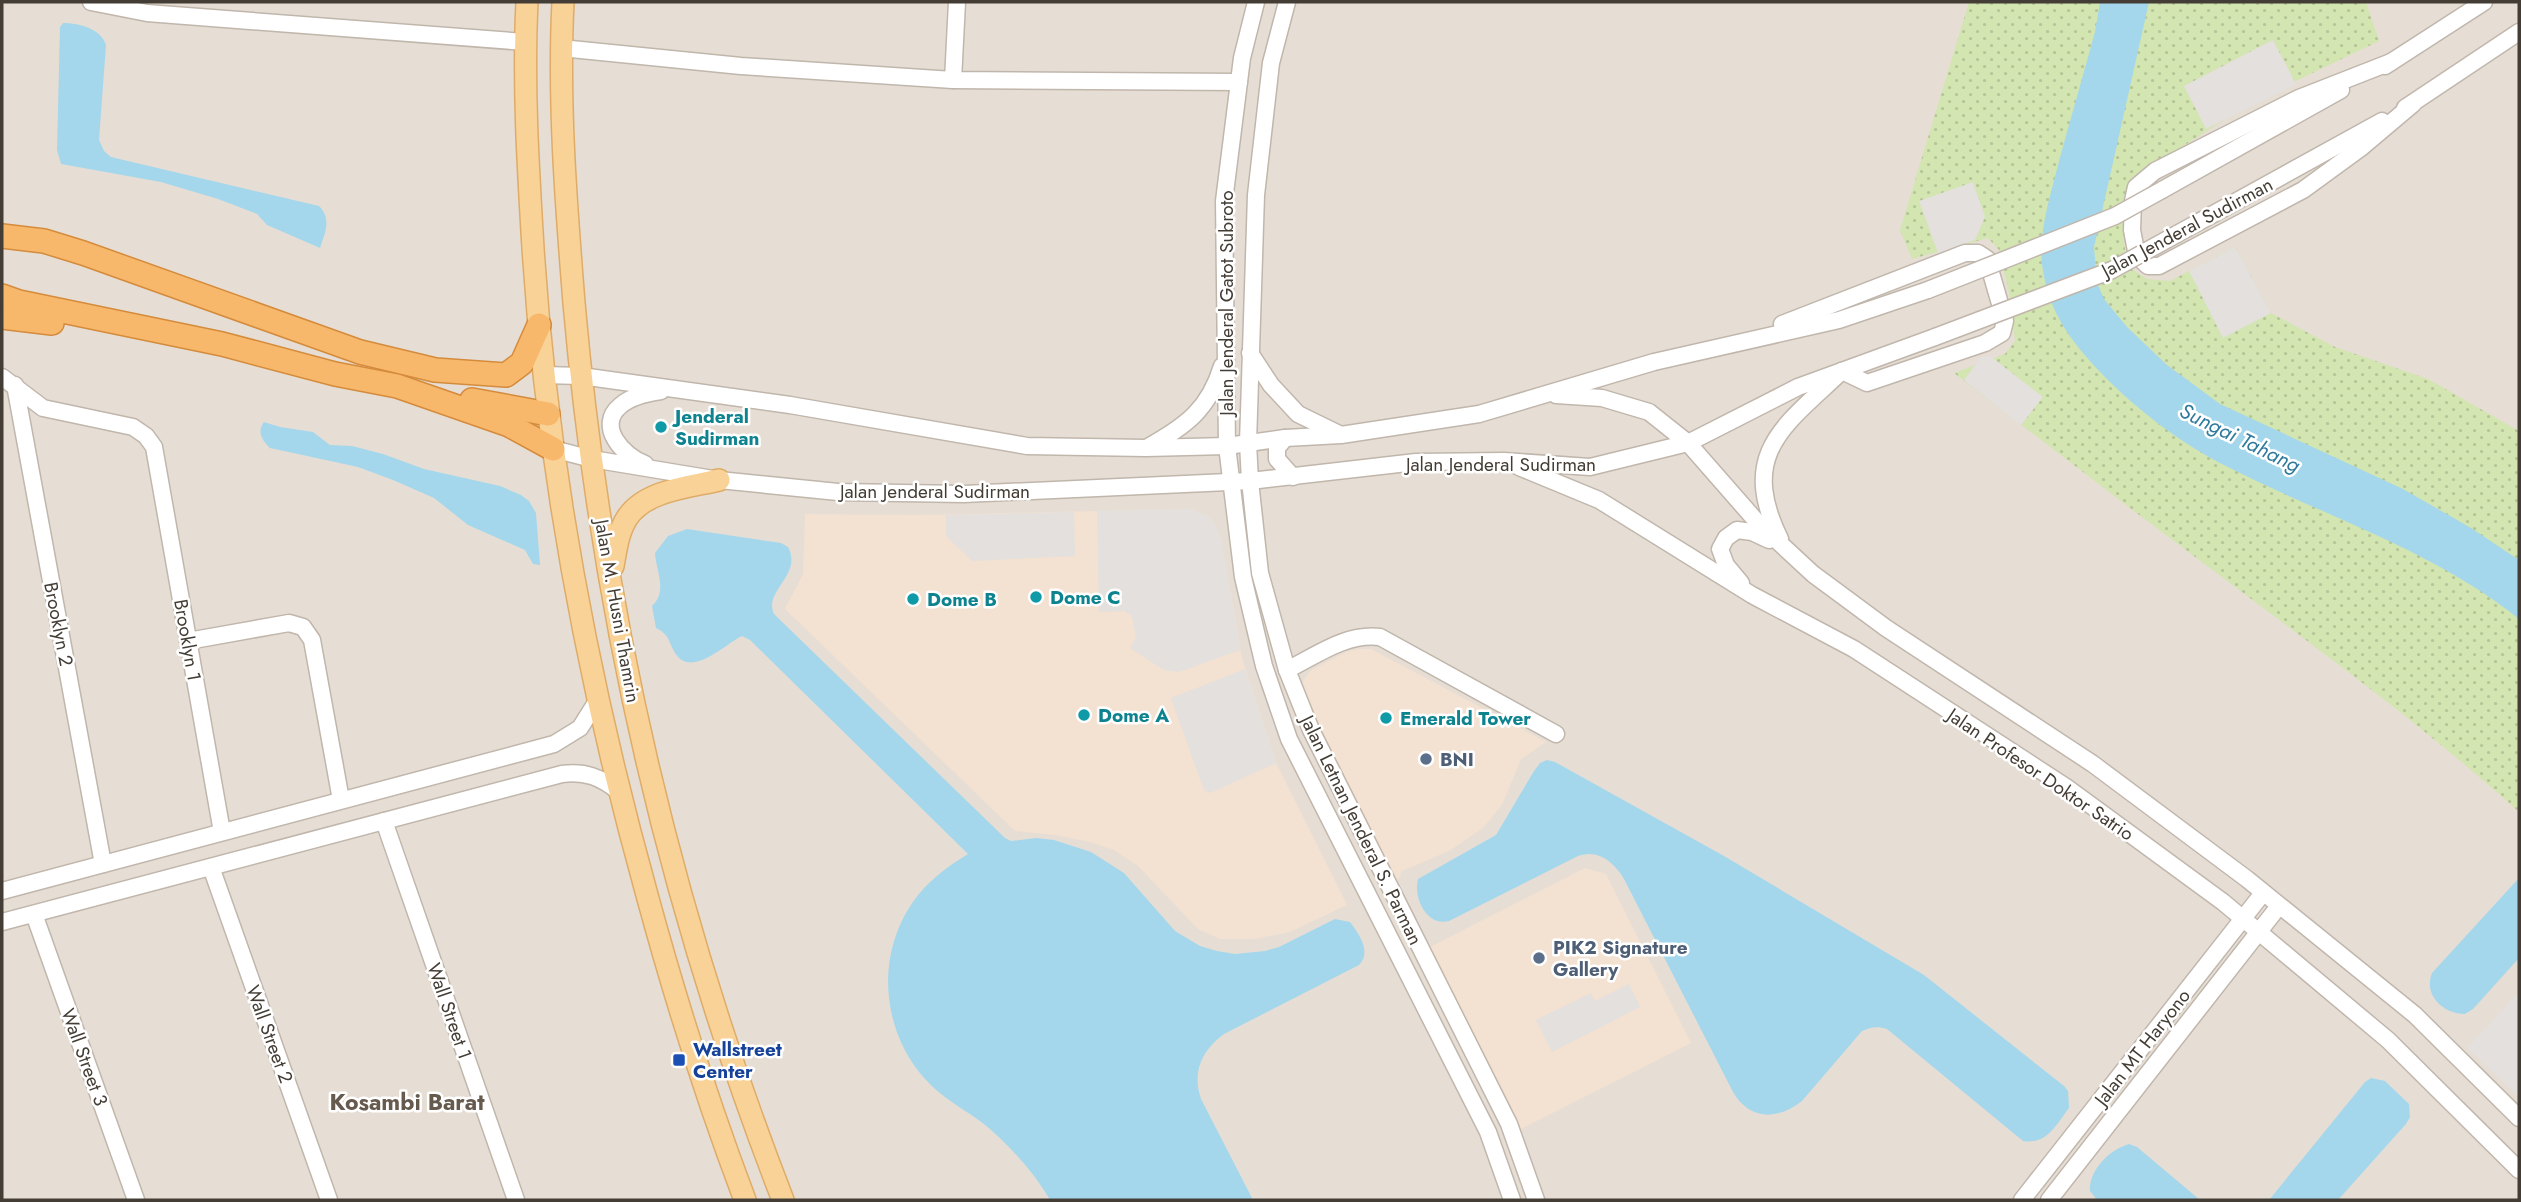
<svg xmlns="http://www.w3.org/2000/svg" width="2521" height="1202" viewBox="0 0 2521 1202" font-family="Jost,sans-serif">
  <style>
    .residential { fill: #e6ded4 }
    .commercial { fill: #f3e1d1 }
    .park { fill: url(#park-dots) }
    .parking { fill: #e3e0dd }
    .water { fill: #a4d7ec }
    .lines { fill: none; stroke-linecap: round; stroke-linejoin: round }
    .minor-casing { stroke: #c0b6ac; stroke-width: 19 }
    .major-casing { stroke: #deac68; stroke-width: 24 }
    .highway-casing { stroke: #d58b3c; stroke-width: 26 }
    .minor { stroke: #fff; stroke-width: 16 }
    .major { stroke: #f9d297; stroke-width: 21 }
    .highway { stroke: #f7b86b; stroke-width: 23 }
    .minor-bridge-casing { stroke: #c0b6ac; stroke-width: 19; stroke-linecap: butt }
    .minor-bridge { stroke: #fff; stroke-width: 16 }
    .culture-dot { fill: #0f9aa8; stroke: #fff; stroke-width: 2.5 }
    .service-dot { fill: #5c6f8a; stroke: #fff; stroke-width: 2.5 }
    .transit-dot { fill: #1a4fb4; stroke: #fff; stroke-width: 2.5 }
    .labels { text-anchor: middle; stroke-width: 5; stroke-linejoin: round; paint-order: stroke }
    .street-label { font-size: 19px; fill: #443d35; stroke: #fff }
    .culture-label { font-size: 19px; font-weight: bold; fill: #0d838f; stroke: #fff; text-anchor: start }
    .service-label { font-size: 19px; font-weight: bold; fill: #4e5e75; stroke: #fff; text-anchor: start }
    .transit-label { font-size: 19px; font-weight: bold; fill: #164399; stroke: #fff; text-anchor: start }
    .water-label { font-size: 21px; font-style: italic; fill: #307a9b; stroke: #fff }
    .quarter-label { font-size: 23px; font-weight: bold; fill: #66594d; stroke: #fff }
  </style>
  <defs>
    <pattern id="park-dots" width="8" height="8" patternUnits="userSpaceOnUse" patternTransform="scale(1.75)"><rect width="8" height="8" fill="#d3e5b0"/><path d="M2 2h.1M6 6h.1" fill="none" stroke="#b6c598" stroke-width="1.8" stroke-linecap="round"/></pattern>
  </defs>
  <rect width="100%" height="100%" fill="#f2ede5"/>
  <rect class="residential" x="2" y="2" width="2517" height="1198"/>
  <g class="commercial">
    <path d="M 1191,509 L 1205,515 L 1214,522 L 1221,539 L 1242,658 L 1276,763 L 1347,905 L 1290,932 L 1255,939 L 1220,939 L 1198,929 L 1138,866 L 1114,850 L 1090,842 L 1055,835 L 1015,831 L 785,609 L 803,574 L 805,514 L 920,515 Z"/>
    <path d="M 1359,649 L 1371,649 L 1546,742 L 1521,759 L 1502,805 L 1483,828 L 1449,851 L 1402,871 L 1395,887 L 1302,694 L 1303,681 L 1311,670 L 1348,651 Z"/>
    <path d="M 1585,868 L 1606,874 L 1691,1043 L 1519,1130 L 1426,949 Z"/>
  </g>
  <path class="park" d="M 1969,2 L 2366,2 L 2379,41 L 2252,102 L 2138,175 C 2119,203 2123,234 2127,266 L 2147,279 L 2170,281 L 2235,247 L 2271,313 L 2335,347 L 2428,379 L 2519,431 L 2519,812 C 2414,717 2298,635 2186,550 C 2108,492 2031,432 1954,373 L 2005,354 L 2015,341 L 2010,297 L 1999,250 L 1988,238 L 1912,259 L 1900,230 Z"/>
  <g class="parking">
    <path d="M 2273,40 L 2296,84 L 2206,129 L 2184,86 Z"/>
    <path d="M 1973,182 L 1985,217 L 1975,240 L 1938,253 L 1919,201 Z"/>
    <path d="M 2235,247 L 2271,313 L 2223,338 L 2189,271 Z"/>
    <path d="M 1990,356 L 2043,397 L 2021,425 L 1964,380 L 1981,357 Z"/>
    <path d="M 1191,509 L 1205,515 L 1214,522 L 1221,539 L 1240,650 L 1179,672 L 1164,670 L 1130,648 L 1136,638 L 1132,616 L 1125,611 L 1099,612 L 1097,511 Z"/>
    <path d="M 1074,512 L 1075,556 L 972,561 L 946,536 L 946,515 Z"/>
    <path d="M 1245,669 L 1276,763 L 1210,793 L 1204,790 L 1171,698 Z"/>
    <path d="M 1629,984 L 1640,1007 L 1552,1052 L 1536,1020 L 1591,993 L 1595,1001 Z"/>
    <path d="M 2519,992 L 2519,1097 L 2467,1048 Z"/>
  </g>
  <g class="water">
    <path d="M 2100,2 L 2149,2 L 2094,247 L 2097,283 L 2104,299 L 2127,327 L 2167,365 L 2220,404 L 2403,489 L 2471,528 L 2519,560 L 2519,619 C 2436,552 2332,519 2238,472 C 2187,448 2140,413 2101,373 C 2069,339 2048,311 2042,264 C 2039,230 2050,197 2058,165 C 2070,120 2083,76 2095,32 Z"/>
    <path d="M 63,23 C 80,23 101,29 106,45 L 99,140 L 104,151 L 111,157 L 319,206 C 332,219 325,233 320,248 L 267,225 L 257,214 L 218,199 L 161,182 L 61,164 L 57,150 L 60,27 Z"/>
    <path d="M 264,422 L 280,427 L 313,432 L 330,445 L 352,446 L 383,454 L 424,469 L 500,486 L 521,495 L 529,501 L 536,513 L 540,565 L 533,564 L 525,550 L 468,525 L 434,498 L 393,480 L 358,467 L 270,448 C 263,441 256,432 264,422 Z"/>
    <path d="M 687,529 L 781,543 L 788,547 C 803,575 763,591 774,614 L 1005,838 L 1011,841 L 1036,838 L 1054,840 L 1091,852 L 1124,873 L 1175,931 L 1200,946 L 1217,951 L 1235,954 L 1265,951 L 1279,947 L 1335,919 L 1350,922 C 1359,934 1372,952 1359,965 L 1224,1034 C 1201,1051 1192,1072 1201,1099 L 1253,1200 L 1050,1200 C 1034,1172 1009,1145 984,1124 C 964,1109 942,1098 925,1079 C 879,1028 875,948 919,894 C 933,877 950,865 968,854 L 750,640 L 742,636 C 725,644 691,679 675,653 C 668,641 670,635 656,628 L 652,606 C 668,591 656,571 655,553 L 668,536 Z"/>
    <path d="M 1547,760 L 1555,762 L 1724,856 L 1924,975 L 2064,1086 L 2068,1091 L 2069,1108 C 2056,1125 2047,1145 2023,1141 L 1887,1029 C 1877,1026 1871,1027 1862,1031 L 1802,1101 C 1778,1120 1750,1121 1733,1092 L 1624,879 C 1613,861 1597,848 1576,857 L 1449,921 C 1427,927 1413,898 1418,879 L 1496,835 L 1534,771 L 1540,763 Z"/>
    <path d="M 2519,878 L 2519,958 L 2473,1009 L 2465,1014 C 2443,1014 2423,995 2432,973 Z"/>
    <path d="M 2371,1078 L 2385,1081 L 2409,1104 L 2410,1117 L 2406,1124 L 2338,1200 L 2269,1200 L 2365,1082 Z"/>
    <path d="M 2129,1144 L 2137,1147 L 2200,1200 L 2097,1200 L 2090,1191 C 2088,1171 2110,1149 2129,1144 Z"/>
  </g>
  <g class="lines">
    <g class="minor-casing">
      <g id="minor">
        <path d="M 91,2 L 147,13 L 525,42"/>
        <path d="M 1256,2 L 1242,58 L 1224,201 L 1227,446 L 1243,577 L 1264,666 L 1289,739 L 1488,1132 L 1512,1200"/>
        <path d="M 1287,2 L 1271,63 L 1256,195 L 1248,443 L 1250,481 L 1260,573 L 1287,670 L 1311,730 L 1509,1124 L 1536,1200"/>
        <path d="M 561,48 L 741,66 L 953,80 L 1239,82"/>
        <path d="M 2391,62 L 2299,98 L 2155,171 L 2136,187 L 2133,201 L 2132,230 L 2137,256 L 2148,266 L 2159,266 L 2303,190 L 2362,147 L 2413,104"/>
        <path d="M 2385,66 L 2484,2"/>
        <path d="M 953,80 L 957,2"/>
        <path d="M 2405,108 L 2519,32"/>
        <path d="M 2162,190 L 2341,90"/>
        <path d="M 2177,234 L 2382,121"/>
        <path d="M 1250,353 L 1271,385 L 1298,414 L 1339,434"/>
        <path d="M 544,375 L 581,376 L 790,405 L 1027,446 L 1146,448 L 1227,446 L 1285,438 L 1341,435 L 1479,414 L 1654,362 L 1839,320 L 1928,290"/>
        <path d="M 2,377 L 43,408 L 133,427 L 146,436 L 154,447 L 222,832"/>
        <path d="M 15,385 L 103,864"/>
        <path d="M 1556,395 L 1602,398 L 1649,412 L 1688,443 L 1758,523 L 1813,574 L 1886,628 L 2093,764 L 2247,879 L 2415,1015 L 2519,1118"/>
        <path d="M 1285,438 L 1277,448 L 1277,459 L 1293,477"/>
        <path d="M 1148,447 C 1186,426 1209,409 1222,366"/>
        <path d="M 553,449 L 592,459 L 719,480 L 838,492 L 964,494 L 1250,481 L 1416,462 L 1504,461 L 1590,467 L 1688,443 L 1798,387 L 1935,337"/>
        <path d="M 645,464 C 623,456 596,426 620,406 C 631,396 647,393 661,391"/>
        <path d="M 1519,467 L 1599,500 L 1752,595 L 1854,649 L 2066,787 L 2223,902 L 2388,1040 L 2519,1170"/>
        <path d="M 1780,539 C 1738,453 1784,426 1842,371 L 1867,383 L 1985,343 L 2002,333 L 2005,321 L 1987,259 L 1978,253 L 1965,253 L 1782,324"/>
        <path d="M 1741,583 L 1726,565 L 1720,549 L 1726,538 L 1737,530 L 1752,532 L 1769,540"/>
        <path d="M 188,641 L 289,623 L 303,627 L 312,640 L 341,800"/>
        <path d="M 1287,670 C 1317,655 1346,633 1380,637 L 1556,734"/>
        <path d="M 384,821 L 516,1200"/>
        <path d="M 211,867 L 329,1200"/>
        <path d="M 2,891 L 554,744 L 580,728 L 597,701"/>
        <path d="M 34,914 L 136,1200"/>
        <path d="M 2,922 L 562,774 C 585,771 601,777 619,792"/>
        <path d="M 2022,1200 L 2263,893"/>
        <path d="M 2049,1200 L 2279,906"/>
      </g>
    </g>
    <g class="major-casing">
      <g id="major">
        <path d="M 527,2 C 523,84 528,166 533,248 C 547,468 588,683 647,895 C 675,998 707,1100 745,1200"/>
        <path d="M 563,2 C 558,102 566,203 574,303 C 601,610 671,913 783,1200"/>
        <path d="M 613,566 C 616,550 618,532 627,518 C 645,490 690,487 719,480"/>
      </g>
    </g>
    <g class="highway-casing">
      <g id="highway">
        <path d="M 2,236 L 44,241 L 83,253 L 360,352 L 435,370 L 506,375 L 522,363 L 539,325"/>
        <path d="M 2,296 L 19,302 L 222,344 L 335,374 L 397,386 L 509,425 L 553,449"/>
        <path d="M 2,317 L 52,323"/>
        <path d="M 472,400 L 548,414"/>
      </g>
    </g>
    <use href="#minor" class="minor"/>
    <use href="#major" class="major"/>
    <use href="#highway" class="highway"/>
    <g class="minor-bridge-casing">
      <g id="minor-bridge">
        <path d="M 1928,290 L 2115,216 L 2162,190"/>
        <path d="M 1935,337 L 2112,270 L 2177,234"/>
      </g>
    </g>
    <use href="#minor-bridge" class="minor-bridge"/>
  </g>
  <g class="culture-dot">
    <circle cx="661" cy="427" r="7"/>
    <circle cx="1036" cy="597" r="7"/>
    <circle cx="913" cy="599" r="7"/>
    <circle cx="1084" cy="715" r="7"/>
    <circle cx="1386" cy="718" r="7"/>
  </g>
  <g class="service-dot">
    <circle cx="1426" cy="759" r="7"/>
    <circle cx="1539" cy="958" r="7"/>
  </g>
  <rect class="transit-dot" x="672" y="1053" width="14" height="14" rx="3.5"/>
  <g class="labels">
    <g class="street-label">
      <text transform="translate(2187 227) rotate(-28)" y="7">Jalan Jenderal Sudirman</text>
      <text transform="translate(1226 303) rotate(-90)" y="7">Jalan Jenderal Gatot Subroto</text>
      <text x="1501" y="471">Jalan Jenderal Sudirman</text>
      <text x="935" y="498">Jalan Jenderal Sudirman</text>
      <text transform="translate(618 611) rotate(80)" y="7">Jalan M. Husni Thamrin</text>
      <text transform="translate(59 624) rotate(79)" y="7">Brooklyn 2</text>
      <text transform="translate(188 640) rotate(80)" y="7">Brooklyn 1</text>
      <text transform="translate(2041 774) rotate(34)" y="7">Jalan Profesor Doktor Satrio</text>
      <text transform="translate(1362 830) rotate(64)" y="7">Jalan Letnan Jenderal S. Parman</text>
      <text transform="translate(450 1011) rotate(71)" y="7">Wall Street 1</text>
      <text transform="translate(270 1034) rotate(70)" y="7">Wall Street 2</text>
      <text transform="translate(2142 1047) rotate(-52)" y="7">Jalan MT Haryono</text>
      <text transform="translate(85 1057) rotate(70)" y="7">Wall Street 3</text>
    </g>
    <g class="culture-label">
      <text x="675" y="423">Jenderal<tspan x="675" dy="22">Sudirman</tspan></text>
      <text x="1050" y="604">Dome C</text>
      <text x="927" y="606">Dome B</text>
      <text x="1098" y="722">Dome A</text>
      <text x="1400" y="725">Emerald Tower</text>
    </g>
    <g class="service-label">
      <text x="1440" y="766">BNI</text>
      <text x="1553" y="954">PIK2 Signature<tspan x="1553" dy="22">Gallery</tspan></text>
    </g>
    <g class="transit-label">
      <text x="693" y="1056">Wallstreet<tspan x="693" dy="22">Center</tspan></text>
    </g>
    <g class="water-label">
      <text transform="translate(2240 438) rotate(26)" y="7">Sungai Tahang</text>
    </g>
    <g class="quarter-label">
      <text x="407" y="1110">Kosambi Barat</text>
    </g>
  </g>
  <rect width="2521" height="1202" fill="none" stroke="#443d35" stroke-width="7"/>
</svg>
